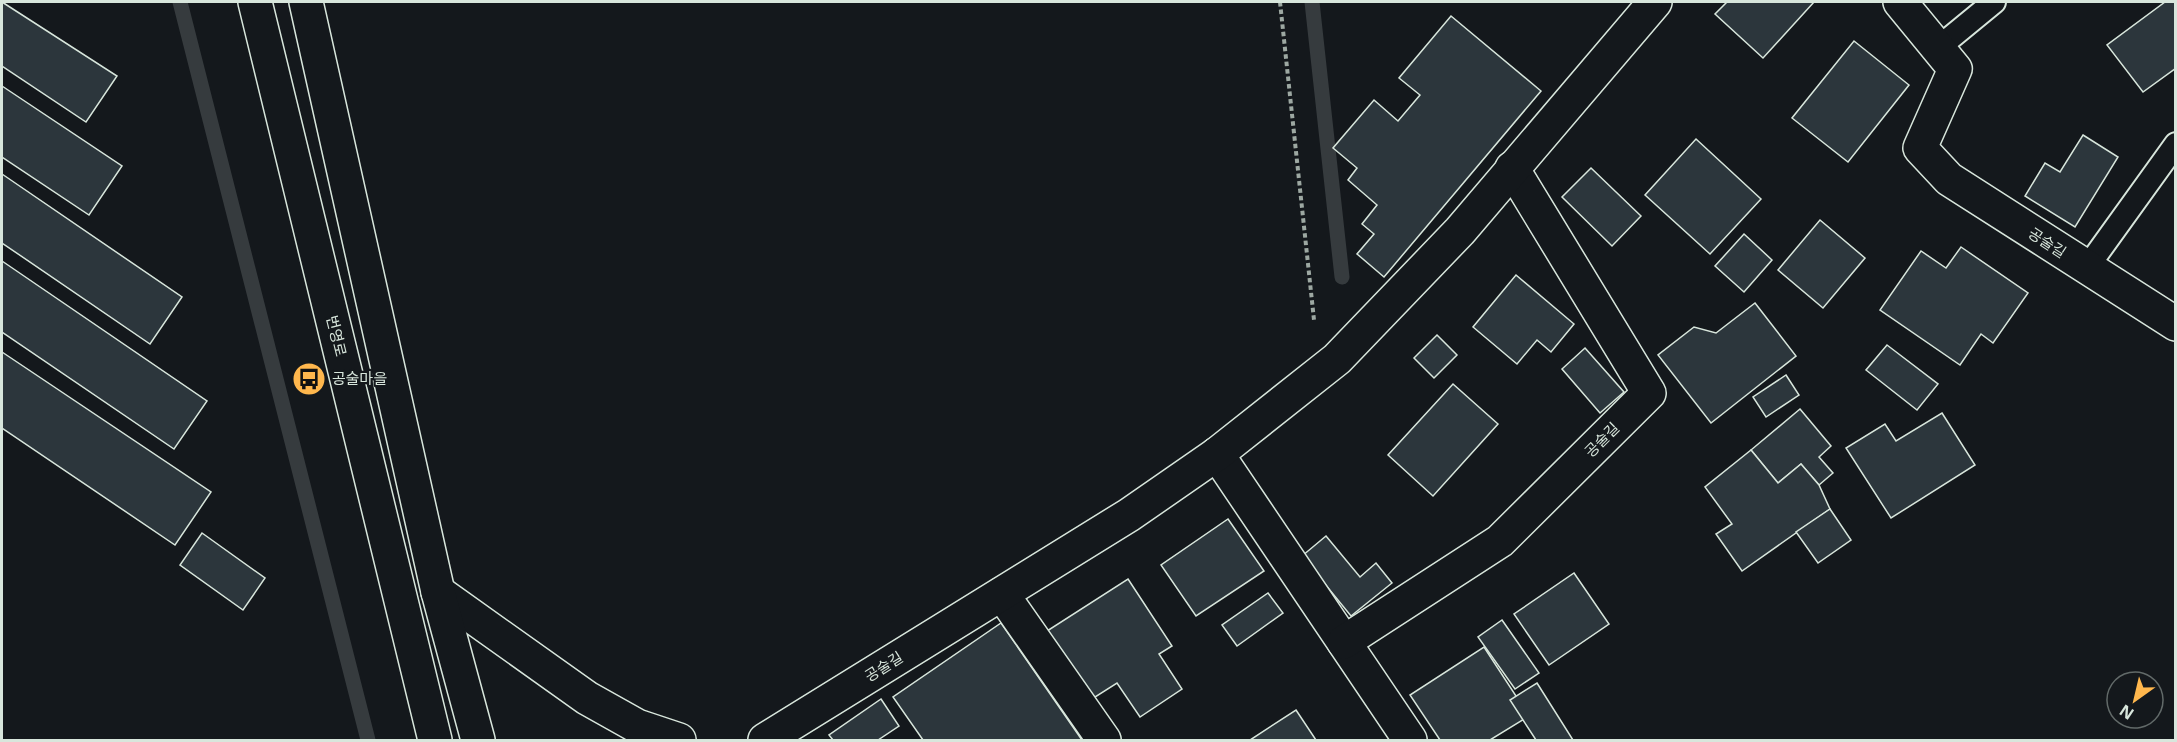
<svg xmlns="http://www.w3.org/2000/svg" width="2177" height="742" viewBox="0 0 2177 742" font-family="'Noto Sans','Noto Sans KR',sans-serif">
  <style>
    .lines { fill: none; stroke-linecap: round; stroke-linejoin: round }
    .stream { stroke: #363b3e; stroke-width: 15 }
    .building { fill: #2c363c; stroke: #d8e6dc; stroke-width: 1.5 }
    .service-casing { stroke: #d8e6dc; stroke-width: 26 }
    .minor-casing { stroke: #d8e6dc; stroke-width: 36 }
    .tertiary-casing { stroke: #d8e6dc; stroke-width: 36 }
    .primary-casing { stroke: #d8e6dc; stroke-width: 36 }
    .path { stroke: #9da8a2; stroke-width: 4; stroke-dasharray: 4.5 3; stroke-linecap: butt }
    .service { stroke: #14181c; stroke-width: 22 }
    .minor { stroke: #14181c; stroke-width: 33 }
    .tertiary { stroke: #14181c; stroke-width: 33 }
    .primary { stroke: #14181c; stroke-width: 33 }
    .labels { text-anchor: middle; stroke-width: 4.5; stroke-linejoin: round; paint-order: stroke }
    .street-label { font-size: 15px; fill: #d8e6dc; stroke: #14181c }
    .poi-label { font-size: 15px; fill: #d8e6dc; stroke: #14181c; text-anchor: start }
  </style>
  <rect width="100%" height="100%" fill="#14181c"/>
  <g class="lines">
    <g class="stream">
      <path d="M 180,2 L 368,740"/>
      <path d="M 1312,2 L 1342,277"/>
    </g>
  </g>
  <g class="building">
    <path d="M 2,2 L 117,76 L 86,122 L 2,66 Z"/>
    <path d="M 1727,2 L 1814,2 L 1763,58 L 1715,14 Z"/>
    <path d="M 2165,2 L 2176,2 L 2176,68 L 2143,92 L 2107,45 Z"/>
    <path d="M 1451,16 L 1541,91 L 1384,277 L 1357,254 L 1374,234 L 1362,224 L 1377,205 L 1348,180 L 1357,168 L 1333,148 L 1374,100 L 1398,121 L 1420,95 L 1399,78 Z"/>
    <path d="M 1854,41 L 1909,85 L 1848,162 L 1792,118 Z"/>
    <path d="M 2,86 L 122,166 L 89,215 L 2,157 Z"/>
    <path d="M 2083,135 L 2118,157 L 2075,227 L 2025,196 L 2045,163 L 2060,172 Z"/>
    <path d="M 1696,139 L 1761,199 L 1710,254 L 1645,195 Z"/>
    <path d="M 1591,168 L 1641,216 L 1612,246 L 1562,197 Z"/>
    <path d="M 2,174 L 182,297 L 150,344 L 2,243 Z"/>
    <path d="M 1820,220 L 1865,258 L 1823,308 L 1778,270 Z"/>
    <path d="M 1744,234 L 1772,260 L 1744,292 L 1715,266 Z"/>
    <path d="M 1961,247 L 2028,293 L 1993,343 L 1981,334 L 1960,365 L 1880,310 L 1921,251 L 1946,268 Z"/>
    <path d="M 2,261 L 207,401 L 174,449 L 2,332 Z"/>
    <path d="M 1516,275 L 1574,324 L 1551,352 L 1537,340 L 1517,364 L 1473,327 Z"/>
    <path d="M 1755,303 L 1796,356 L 1711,423 L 1658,355 L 1694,327 L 1716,333 Z"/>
    <path d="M 1437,335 L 1457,355 L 1434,378 L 1414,358 Z"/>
    <path d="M 1887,345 L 1938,384 L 1917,410 L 1866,370 Z"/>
    <path d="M 1585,348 L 1624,392 L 1600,413 L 1562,369 Z"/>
    <path d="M 2,352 L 211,492 L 175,545 L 2,428 Z"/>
    <path d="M 1786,375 L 1799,395 L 1766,417 L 1753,397 Z"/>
    <path d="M 1453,384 L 1498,424 L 1433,496 L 1388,455 Z"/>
    <path d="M 1800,409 L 1831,446 L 1819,457 L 1833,473 L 1819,485 L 1801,464 L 1778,483 L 1751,450 Z"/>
    <path d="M 1942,413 L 1975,465 L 1891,518 L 1846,448 L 1885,424 L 1896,441 Z"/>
    <path d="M 1751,450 L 1778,483 L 1801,464 L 1819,485 L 1830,509 L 1742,571 L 1716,534 L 1732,524 L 1705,487 Z"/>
    <path d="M 1830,509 L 1851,540 L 1818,563 L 1796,532 Z"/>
    <path d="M 1228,519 L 1264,571 L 1196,616 L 1161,565 Z"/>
    <path d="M 202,533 L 265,578 L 243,610 L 180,565 Z"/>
    <path d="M 1326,536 L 1360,577 L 1376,563 L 1392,583 L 1351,616 L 1302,556 Z"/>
    <path d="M 1574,573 L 1609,624 L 1549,665 L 1514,614 Z"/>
    <path d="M 1128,579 L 1172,646 L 1159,654 L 1182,689 L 1140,717 L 1117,683 L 1092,699 L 1047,631 Z"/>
    <path d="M 1268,593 L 1283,613 L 1237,646 L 1222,625 Z"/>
    <path d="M 1502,620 L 1539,673 L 1515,689 L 1478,637 Z"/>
    <path d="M 1001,623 L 1082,740 L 923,740 L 893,697 Z"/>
    <path d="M 1484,647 L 1529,716 L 1490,740 L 1440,740 L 1410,695 Z"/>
    <path d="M 1537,683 L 1573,740 L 1536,740 L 1510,700 Z"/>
    <path d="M 881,699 L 899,726 L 878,740 L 833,740 L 829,735 Z"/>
    <path d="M 1296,710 L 1316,740 L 1250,740 Z"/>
  </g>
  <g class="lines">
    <g class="service-casing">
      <g id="service">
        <path d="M 1938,48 L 1994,2"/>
        <path d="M 2086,269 L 2176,144"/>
      </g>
    </g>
    <g class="minor-casing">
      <g id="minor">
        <path d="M 1900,2 L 1955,69 L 1920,148 L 1949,179 L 2176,324"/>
        <path d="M 1217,454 L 1410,740"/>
        <path d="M 1002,594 L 1104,740"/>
        <path d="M 1344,642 L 1500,541 L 1649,393 L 1512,168"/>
      </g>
    </g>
    <g class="tertiary-casing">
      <g id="tertiary">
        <path d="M 438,592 L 587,698 L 637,726 L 679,740"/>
        <path d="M 765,740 L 1129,515 L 1217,454 L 1337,359 L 1460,231 L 1655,2"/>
      </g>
    </g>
    <g class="primary-casing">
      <g id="primary">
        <path d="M 255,2 L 435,740"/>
        <path d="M 306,2 L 438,592 L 478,740"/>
      </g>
    </g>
    <path class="path" d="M 1280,2 L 1314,320"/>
    <use href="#service" class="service"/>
    <use href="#minor" class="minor"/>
    <use href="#tertiary" class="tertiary"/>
    <use href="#primary" class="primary"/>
  </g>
  <defs>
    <g id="bus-disc" transform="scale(1.725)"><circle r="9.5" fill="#ffb74d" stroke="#14181c"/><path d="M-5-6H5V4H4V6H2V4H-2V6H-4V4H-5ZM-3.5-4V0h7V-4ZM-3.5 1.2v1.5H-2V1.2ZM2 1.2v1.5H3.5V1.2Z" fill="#111"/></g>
  </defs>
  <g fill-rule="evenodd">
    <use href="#bus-disc" x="309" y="379"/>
  </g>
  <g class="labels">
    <g class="street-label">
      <text transform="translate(2047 243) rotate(33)" y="5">공술길</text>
      <text transform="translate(336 336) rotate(76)" y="5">번영로</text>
      <text transform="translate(1602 440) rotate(-45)" y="5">공술길</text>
      <text transform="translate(884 667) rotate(-32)" y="5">공술길</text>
    </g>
    <g class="poi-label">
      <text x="332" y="384">공술마을</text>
    </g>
  </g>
  <rect width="2177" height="742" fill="none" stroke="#d8e6dc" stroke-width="6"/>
  <g transform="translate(2135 700) rotate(214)"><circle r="28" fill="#14181c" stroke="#626a69" stroke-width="1.5"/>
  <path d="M0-4.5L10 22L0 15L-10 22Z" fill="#ffb74d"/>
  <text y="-9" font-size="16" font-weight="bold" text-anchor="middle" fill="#d8e6dc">N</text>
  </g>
</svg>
